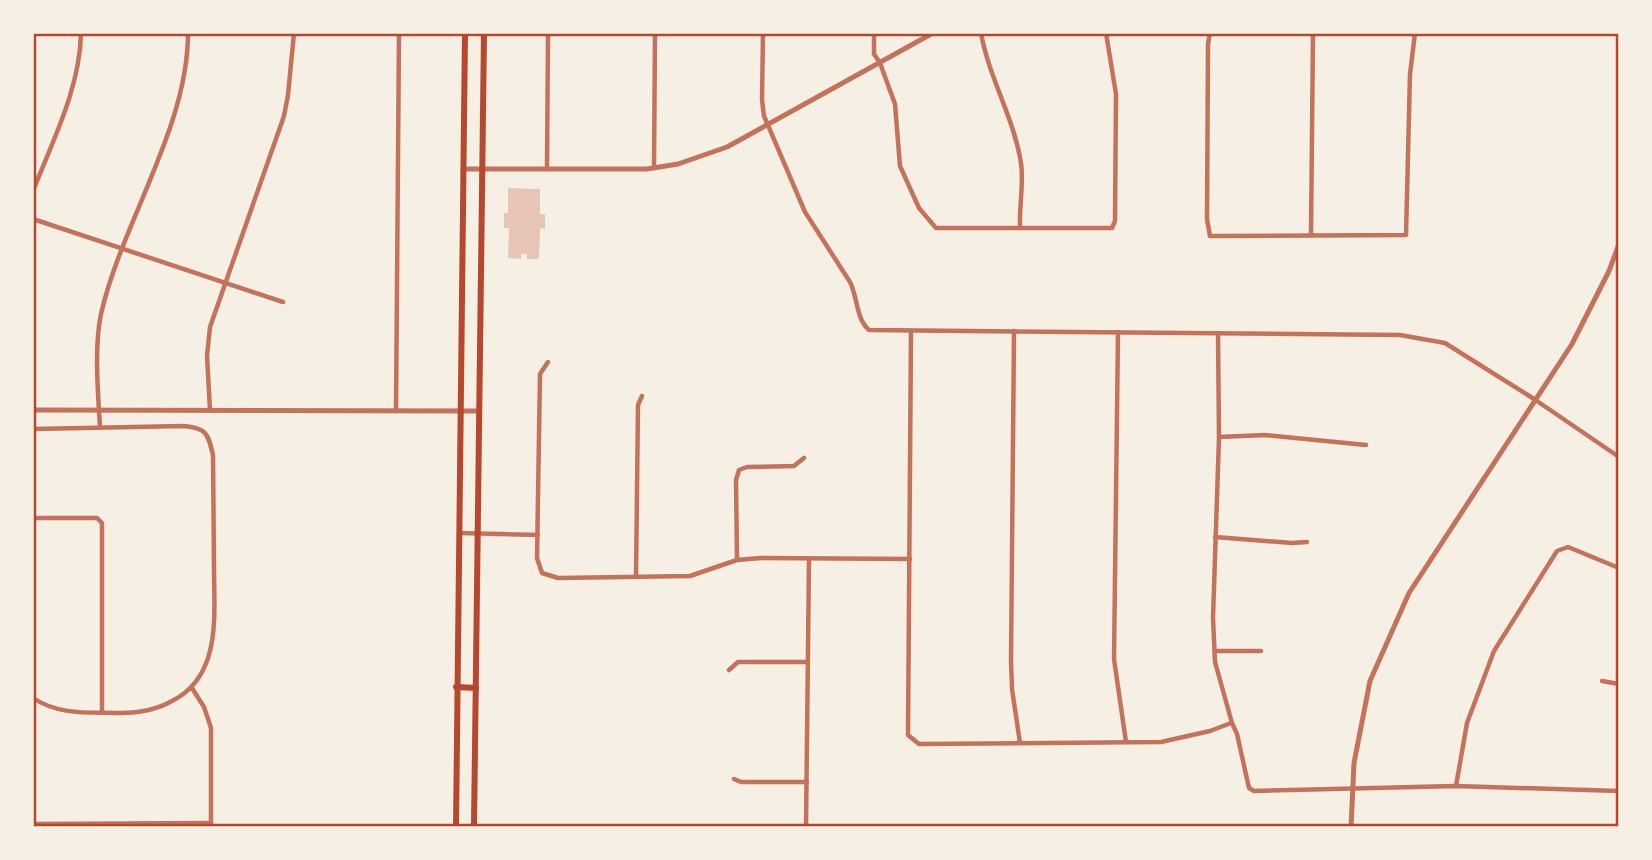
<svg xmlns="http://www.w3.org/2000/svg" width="1652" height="860" viewBox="0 0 1652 860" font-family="'Golos Text',sans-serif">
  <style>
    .building { fill: #e6c5b7 }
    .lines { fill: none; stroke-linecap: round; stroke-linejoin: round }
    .minor { stroke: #c5725c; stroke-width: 4.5 }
    .tertiary { stroke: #c5725c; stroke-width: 5 }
    .secondary { stroke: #b5482f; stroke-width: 6 }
    .neatline { fill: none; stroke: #b5482f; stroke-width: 2.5 }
  </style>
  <rect width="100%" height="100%" fill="#f6efe4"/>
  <path class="building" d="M 508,188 L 540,189 L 540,214 L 545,214 L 545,229 L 540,228 L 539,259 L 527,259 L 527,254 L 521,254 L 521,259 L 508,258 L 509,228 L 504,228 L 504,213 L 508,213 Z"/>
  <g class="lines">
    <g class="minor">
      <path d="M 763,33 L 762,100 L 764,116 L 805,212 L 850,282 C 858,298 856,319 869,330 L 1400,335 L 1445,343 L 1534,399 L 1619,457"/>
      <path d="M 874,33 L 874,54 L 880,63 L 895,104 L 900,166 L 919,208 L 936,228 L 1112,228 L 1115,221 L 1116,94 L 1106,33"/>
      <path d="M 981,33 C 989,78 1014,118 1021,163 C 1024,184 1019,206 1020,228"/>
      <path d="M 1210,33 L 1208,44 L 1207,219 L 1210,236 L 1406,235 L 1410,74 L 1415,33"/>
      <path d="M 654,168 L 655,33"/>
      <path d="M 547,169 L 548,33"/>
      <path d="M 33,191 C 53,140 80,88 81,33"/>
      <path d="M 33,219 L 283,302"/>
      <path d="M 1311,234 L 1313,33"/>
      <path d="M 911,331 L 908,735 L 919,744 L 1161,742 L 1210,731 L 1231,723"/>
      <path d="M 1014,331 L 1011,661 L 1012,689 L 1020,743"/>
      <path d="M 1118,332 L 1114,659 L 1126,742"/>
      <path d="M 1218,333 L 1219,437 L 1213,618 L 1215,662 L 1232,723 L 1237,734 L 1249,788 L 1254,791 L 1456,786 L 1619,791"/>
      <path d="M 548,362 L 540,374 L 537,558 L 542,573 L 558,578 L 690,576 L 737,560 L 761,558 L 910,559"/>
      <path d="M 210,410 L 207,356 L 210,327 L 284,116 L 288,95 L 294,33"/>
      <path d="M 396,411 L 399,33"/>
      <path d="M 100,427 C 98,393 94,347 101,314 C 122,222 188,128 188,33"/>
      <path d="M 33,429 L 184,426 C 207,428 208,434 213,455 C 213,493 214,530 214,568 C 214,615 222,676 172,701 C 156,710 139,713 121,713 C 90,712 60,716 33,698"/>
      <path d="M 1219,437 L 1265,435 L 1366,445"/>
      <path d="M 33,518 L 97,518 L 102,523 L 102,712"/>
      <path d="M 459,533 L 538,535"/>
      <path d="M 1215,537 L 1292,543 L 1307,542"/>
      <path d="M 737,560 L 736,480 L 739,470 L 747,467 L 794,466 L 804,458"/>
      <path d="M 636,577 L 638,405 L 642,396"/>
      <path d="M 1215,651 L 1261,651"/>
      <path d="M 729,670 L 738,662 L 807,662"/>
      <path d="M 1602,681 L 1619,684"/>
      <path d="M 192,688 L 204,707 L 211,728 L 211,827"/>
      <path d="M 734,779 L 741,782 L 807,782"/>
      <path d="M 1456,786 L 1467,723 L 1494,651 L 1557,551 L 1568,547 L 1619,568"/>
      <path d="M 33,824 L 211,823"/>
      <path d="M 806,827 L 809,559"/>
    </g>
    <g class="tertiary">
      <path d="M 463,169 L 647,169 L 678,164 L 727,147 L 933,33"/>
      <path d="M 33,410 L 479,411"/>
      <path d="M 1351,827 L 1354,763 L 1370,681 L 1409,593 L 1572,344 L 1609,271 L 1619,244"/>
    </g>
    <g class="secondary">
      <path d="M 456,687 L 476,688"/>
      <path d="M 456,827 L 465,33"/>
      <path d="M 474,827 L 484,33"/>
    </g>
  </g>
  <rect width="1652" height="860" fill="none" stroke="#f6efe4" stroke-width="70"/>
  <rect x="35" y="35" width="1582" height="790" class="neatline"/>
</svg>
